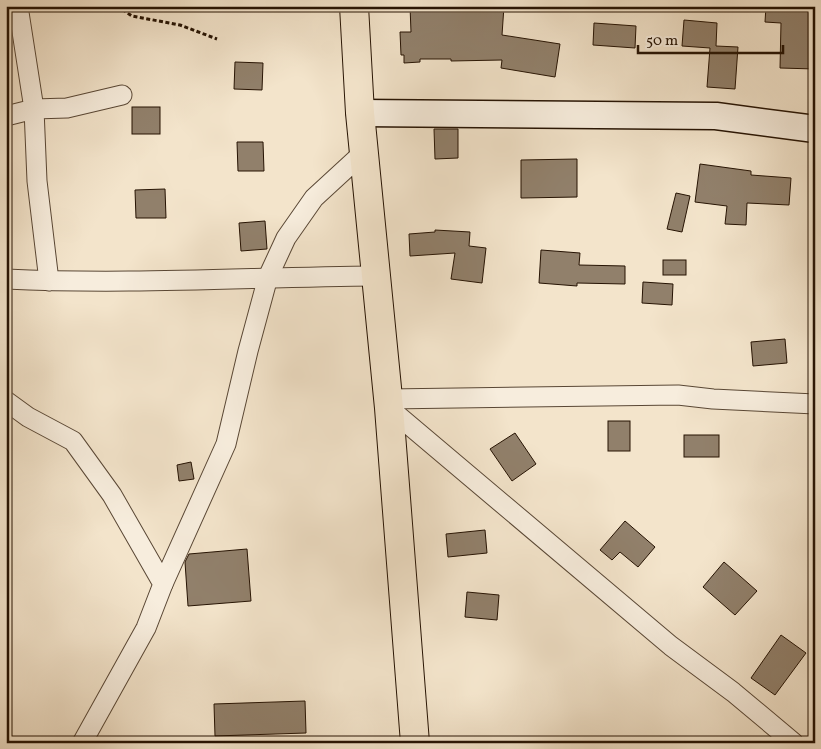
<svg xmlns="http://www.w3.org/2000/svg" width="821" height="749" viewBox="0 0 821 749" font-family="Vollkorn,serif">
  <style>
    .building { fill: #91806b; stroke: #261303 }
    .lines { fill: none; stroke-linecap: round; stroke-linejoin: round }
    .street-casing { stroke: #594735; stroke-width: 21 }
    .secondary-casing { stroke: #261303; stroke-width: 29 }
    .primary-casing { stroke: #261303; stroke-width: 30 }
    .path { stroke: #261303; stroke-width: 3; stroke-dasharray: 4 2.5; stroke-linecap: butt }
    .street { stroke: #f7eddd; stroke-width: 19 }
    .secondary { stroke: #f7eddd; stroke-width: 26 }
    .primary { stroke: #f3e4cb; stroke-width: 28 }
  </style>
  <rect width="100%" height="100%" fill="#f3e4cb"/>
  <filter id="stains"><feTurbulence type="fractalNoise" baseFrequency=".004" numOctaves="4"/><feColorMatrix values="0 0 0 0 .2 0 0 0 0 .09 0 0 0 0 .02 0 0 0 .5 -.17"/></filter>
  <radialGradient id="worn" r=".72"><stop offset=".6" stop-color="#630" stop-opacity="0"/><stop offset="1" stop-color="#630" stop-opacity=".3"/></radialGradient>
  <g class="building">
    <path d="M 410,6 L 504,6 L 502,35 L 560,44 L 555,77 L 501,68 L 502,60 L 451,61 L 451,59 L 420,59 L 420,62 L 404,63 L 404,55 L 401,55 L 400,32 L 411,32 Z"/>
    <path d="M 766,6 L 815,6 L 815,69 L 780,68 L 781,23 L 765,22 Z"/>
    <path d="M 684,20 L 717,23 L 716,46 L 738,47 L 735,89 L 707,87 L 710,48 L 682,46 Z"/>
    <path d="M 594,23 L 636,26 L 635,48 L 593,45 Z"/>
    <path d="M 235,62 L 263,63 L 262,90 L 234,89 Z"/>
    <rect x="132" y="107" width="28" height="27"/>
    <path d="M 434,129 L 458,129 L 458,158 L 435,159 Z"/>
    <path d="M 237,142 L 263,142 L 264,171 L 238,171 Z"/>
    <path d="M 577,159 L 577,197 L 521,198 L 521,160 Z"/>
    <path d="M 700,164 L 751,171 L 751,175 L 791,178 L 789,205 L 747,203 L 746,225 L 725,224 L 727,206 L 695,202 Z"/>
    <path d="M 165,189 L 166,218 L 136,218 L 135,190 Z"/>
    <path d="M 676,193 L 690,196 L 682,232 L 667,229 Z"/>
    <path d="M 265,221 L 267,249 L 241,251 L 239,223 Z"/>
    <path d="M 435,230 L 470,232 L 469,246 L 486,248 L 482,283 L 451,279 L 455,253 L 410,256 L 409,234 L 435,232 Z"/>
    <path d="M 541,250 L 580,253 L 579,265 L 625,266 L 625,284 L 577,283 L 577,286 L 539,283 Z"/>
    <rect x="663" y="260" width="23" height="15"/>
    <path d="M 643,282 L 673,284 L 672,305 L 642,303 Z"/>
    <path d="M 785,339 L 787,363 L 753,366 L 751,342 Z"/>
    <rect x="608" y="421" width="22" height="30"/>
    <path d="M 515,433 L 536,464 L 512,481 L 490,449 Z"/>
    <rect x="684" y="435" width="35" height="22"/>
    <path d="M 191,462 L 194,479 L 179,481 L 177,465 Z"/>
    <path d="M 625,521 L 655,547 L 638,567 L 620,552 L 612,560 L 600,550 Z"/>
    <path d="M 485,530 L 487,553 L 448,557 L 446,534 Z"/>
    <path d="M 247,549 L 251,601 L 188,606 L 185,562 L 189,554 Z"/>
    <path d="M 724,562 L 757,591 L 735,615 L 703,587 Z"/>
    <path d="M 467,592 L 499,595 L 497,620 L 465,617 Z"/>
    <path d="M 781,635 L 806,653 L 775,695 L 751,678 Z"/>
    <path d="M 305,701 L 306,733 L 215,736 L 214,704 Z"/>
  </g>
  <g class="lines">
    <g class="street-casing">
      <g id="street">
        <path d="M 6,116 L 34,109 L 18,6"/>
        <path d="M 6,279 C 129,285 252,277 376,276"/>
        <path d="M 49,281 L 37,181 L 34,109 L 67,108 L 122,95"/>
        <path d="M 388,399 L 678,395 L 713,399 L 815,404"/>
        <path d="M 6,401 L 28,417 L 73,441 L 112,495 L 163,584 L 146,628 L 82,743"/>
        <path d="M 389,408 L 671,646 L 733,692 L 794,743"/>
        <path d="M 163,584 L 226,444 L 248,351 L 268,277 L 286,238 L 314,198 L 364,152"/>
      </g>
    </g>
    <g class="secondary-casing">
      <path id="secondary" d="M 360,113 L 716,116 L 815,129"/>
    </g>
    <g class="primary-casing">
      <path id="primary" d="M 354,6 L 360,113 L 389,408 L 415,743"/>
    </g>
    <path class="path" d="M 117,6 L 132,16 L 180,25 L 217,39"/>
    <use href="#street" class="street"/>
    <use href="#secondary" class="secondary"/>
    <use href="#primary" class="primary"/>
  </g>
  <rect width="821" height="749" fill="none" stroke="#f3e4cb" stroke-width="25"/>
  <rect x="8" y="8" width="806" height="734" fill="none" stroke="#261303" stroke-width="2.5"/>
  <rect x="12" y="12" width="796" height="724" fill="none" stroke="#261303"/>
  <path d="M638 45v8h145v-8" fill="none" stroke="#261303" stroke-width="2.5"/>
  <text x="646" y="45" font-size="15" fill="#261303" stroke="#f7eddd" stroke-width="4" paint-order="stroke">50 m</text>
  <rect width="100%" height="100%" filter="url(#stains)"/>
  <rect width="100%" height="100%" fill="url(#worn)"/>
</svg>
